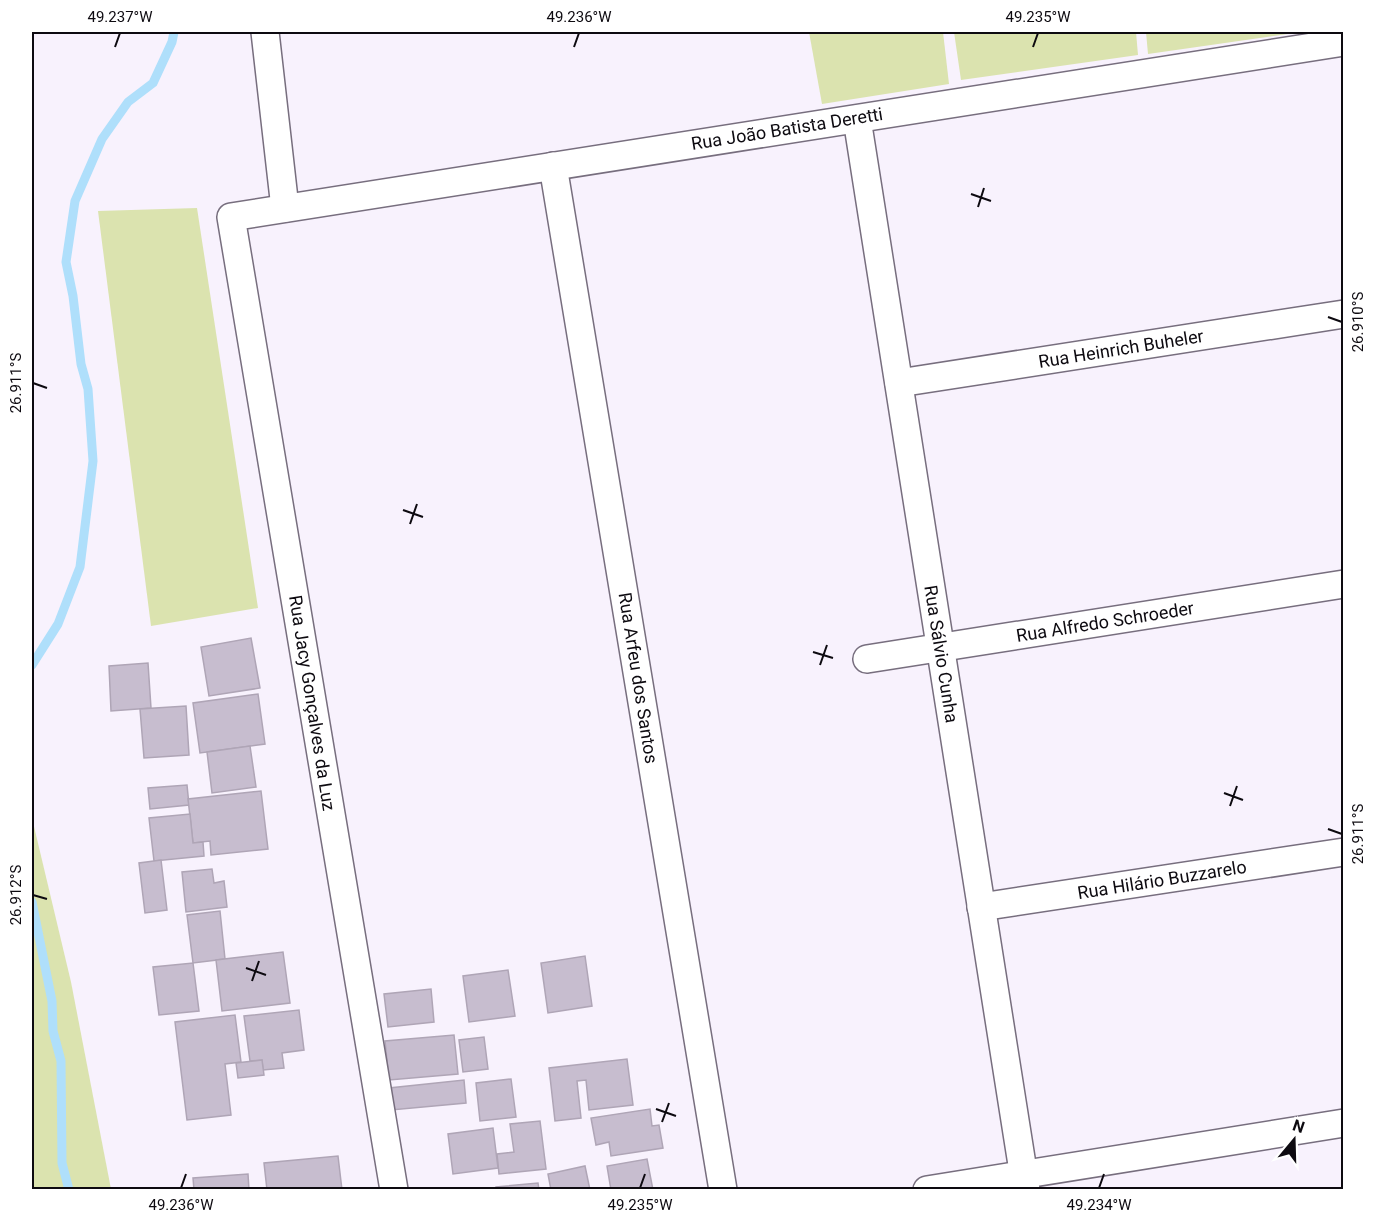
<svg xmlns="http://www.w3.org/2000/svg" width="1375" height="1221" viewBox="0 0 1375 1221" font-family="Roboto,sans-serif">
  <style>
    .green { fill: #dbe3af }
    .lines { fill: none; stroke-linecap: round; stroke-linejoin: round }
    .stream { stroke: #afdffb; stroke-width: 9 }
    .building { fill: #c7bdcf; stroke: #afa5b6; stroke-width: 1.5 }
    .street-casing { stroke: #776e7e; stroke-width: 30 }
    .street { stroke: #fff; stroke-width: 27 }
    .ticks { fill: none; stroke: #0d0a10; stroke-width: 2 }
    .labels { text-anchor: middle; stroke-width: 6; stroke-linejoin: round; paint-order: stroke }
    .street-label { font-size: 18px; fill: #0d0a10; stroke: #fff }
    .neatline { fill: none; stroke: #0d0a10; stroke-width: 2 }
    .ticks-label { font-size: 15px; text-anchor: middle; fill: #0d0a10 }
  </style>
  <rect width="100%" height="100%" fill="#f8f2fd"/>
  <g class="green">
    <path d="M 809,32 L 943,32 L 949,84 L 822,104 Z"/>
    <path d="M 954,32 L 1136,32 L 1138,55 L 961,80 Z"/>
    <path d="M 1146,32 L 1302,32 L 1148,54 Z"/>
    <path d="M 197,208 L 258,608 L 151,626 L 98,211 Z"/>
    <path d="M 32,818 L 71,982 L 111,1189 L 32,1189 Z"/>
  </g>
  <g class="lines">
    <g class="stream">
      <path d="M 32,665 L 58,624 L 80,567 L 93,461 L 88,389 L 81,364 L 73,296 L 66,262 L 75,201 L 102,139 L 128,102 L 153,83 L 172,42 L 174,32"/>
      <path d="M 32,902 L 52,1001 L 53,1031 L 61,1061 L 62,1163 L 69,1190"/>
    </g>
  </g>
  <g class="building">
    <path d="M 251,638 L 260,688 L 209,696 L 201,647 Z"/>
    <path d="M 148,663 L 151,708 L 111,711 L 109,666 Z"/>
    <path d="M 258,694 L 265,744 L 200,753 L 193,703 Z"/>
    <path d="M 186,706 L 189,755 L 144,758 L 140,709 Z"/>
    <path d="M 250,746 L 256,787 L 212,793 L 207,752 Z"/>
    <path d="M 187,785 L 189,805 L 150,809 L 148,788 Z"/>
    <path d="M 261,791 L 268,849 L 211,855 L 210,841 L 193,843 L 188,799 Z"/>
    <path d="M 190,814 L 193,843 L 203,842 L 204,856 L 154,861 L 149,818 Z"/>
    <path d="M 161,860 L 167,910 L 145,913 L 139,863 Z"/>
    <path d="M 212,869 L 214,883 L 224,881 L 227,907 L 186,912 L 182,872 Z"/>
    <path d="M 220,911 L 225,959 L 193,963 L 187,915 Z"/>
    <path d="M 283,952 L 290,1003 L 222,1011 L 216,960 Z"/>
    <path d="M 585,956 L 592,1006 L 548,1013 L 541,963 Z"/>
    <path d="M 193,963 L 199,1011 L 159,1015 L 153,967 Z"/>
    <path d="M 508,970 L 515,1016 L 469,1022 L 463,976 Z"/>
    <path d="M 431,989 L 434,1022 L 388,1027 L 384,994 Z"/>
    <path d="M 299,1010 L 304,1050 L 282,1053 L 284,1068 L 263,1070 L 262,1060 L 250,1061 L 244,1016 Z"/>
    <path d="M 235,1015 L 241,1062 L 225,1064 L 231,1115 L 187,1120 L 175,1022 Z"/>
    <path d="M 454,1035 L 458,1074 L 389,1080 L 385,1041 Z"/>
    <path d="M 484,1037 L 488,1069 L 463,1072 L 459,1040 Z"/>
    <path d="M 627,1059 L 633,1105 L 589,1110 L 586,1080 L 577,1081 L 581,1118 L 555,1121 L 549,1068 Z"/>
    <path d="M 262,1060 L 264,1075 L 238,1078 L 236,1063 Z"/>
    <path d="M 511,1079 L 516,1117 L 480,1121 L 476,1083 Z"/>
    <path d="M 464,1080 L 466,1103 L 391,1110 L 389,1088 Z"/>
    <path d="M 650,1109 L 652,1126 L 659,1125 L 663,1148 L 611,1156 L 609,1142 L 596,1145 L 591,1118 Z"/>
    <path d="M 540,1121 L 546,1169 L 499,1174 L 497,1154 L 514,1152 L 510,1124 Z"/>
    <path d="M 493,1128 L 498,1168 L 453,1174 L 448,1134 Z"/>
    <path d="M 338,1156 L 342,1190 L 267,1190 L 264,1163 Z"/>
    <path d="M 647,1159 L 653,1190 L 611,1190 L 607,1166 Z"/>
    <path d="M 585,1166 L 590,1190 L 551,1190 L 548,1174 Z"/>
    <path d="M 248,1174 L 249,1190 L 194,1190 L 193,1178 Z"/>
    <path d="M 538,1183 L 539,1190 L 496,1190 L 496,1187 Z"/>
  </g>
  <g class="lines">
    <g class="street-casing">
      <g id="street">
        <path d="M 265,32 L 285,208"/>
        <path d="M 857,119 L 1026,1190"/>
        <path d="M 553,166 L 723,1190"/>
        <path d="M 899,383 L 1344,314"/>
        <path d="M 867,659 L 1344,584"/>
        <path d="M 981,907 L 1344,852"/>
        <path d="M 394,1190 L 231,217 L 1344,42"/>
        <path d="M 927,1190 L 1344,1123"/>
      </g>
    </g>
    <use href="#street" class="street"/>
  </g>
  <path class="ticks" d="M 115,47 L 120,33M 574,47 L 579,33M 1033,47 L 1038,33M 971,194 L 991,201M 978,207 L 984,188M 1328,317 L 1342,322M 33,383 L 47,388M 403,510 L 423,517M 410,524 L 417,504M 813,652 L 833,658M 820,665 L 827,645M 1224,793 L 1243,800M 1230,806 L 1237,786M 1328,829 L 1342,834M 33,895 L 47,899M 246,968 L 266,975M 252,981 L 259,961M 656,1109 L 676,1116M 662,1122 L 669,1103M 181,1188 L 186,1174M 640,1188 L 645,1174M 1099,1188 L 1104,1174"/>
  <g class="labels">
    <g class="street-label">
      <text transform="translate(787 129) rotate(-9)" y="6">Rua João Batista Deretti</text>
      <text transform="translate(1121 349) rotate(-9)" y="6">Rua Heinrich Buheler</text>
      <text transform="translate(1105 622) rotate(-9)" y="6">Rua Alfredo Schroeder</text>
      <text transform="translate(941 654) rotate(81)" y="6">Rua Sálvio Cunha</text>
      <text transform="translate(638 678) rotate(81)" y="6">Rua Arfeu dos Santos</text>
      <text transform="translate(312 703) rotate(81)" y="6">Rua Jacy Gonçalves da Luz</text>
      <text transform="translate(1162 880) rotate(-9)" y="6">Rua Hilário Buzzarelo</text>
    </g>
  </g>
  <rect width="1375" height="1221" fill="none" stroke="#ffffff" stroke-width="66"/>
  <g transform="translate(1294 1140) rotate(19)" stroke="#ffffff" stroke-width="4.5" paint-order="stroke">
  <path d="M0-4.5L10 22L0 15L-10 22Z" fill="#0d0a10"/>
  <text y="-9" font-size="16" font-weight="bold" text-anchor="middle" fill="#0d0a10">N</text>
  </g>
  <rect x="33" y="33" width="1309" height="1155" class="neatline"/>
  <g class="ticks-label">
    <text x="120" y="22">49.237°W</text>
    <text x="579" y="22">49.236°W</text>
    <text x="1038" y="22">49.235°W</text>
    <text transform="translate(1358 322) rotate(-90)" y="5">26.910°S</text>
    <text transform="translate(16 383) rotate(-90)" y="5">26.911°S</text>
    <text transform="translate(1358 834) rotate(-90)" y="5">26.911°S</text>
    <text transform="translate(16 895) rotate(-90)" y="5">26.912°S</text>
    <text x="181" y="1210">49.236°W</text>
    <text x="640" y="1210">49.235°W</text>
    <text x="1099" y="1210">49.234°W</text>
  </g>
</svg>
